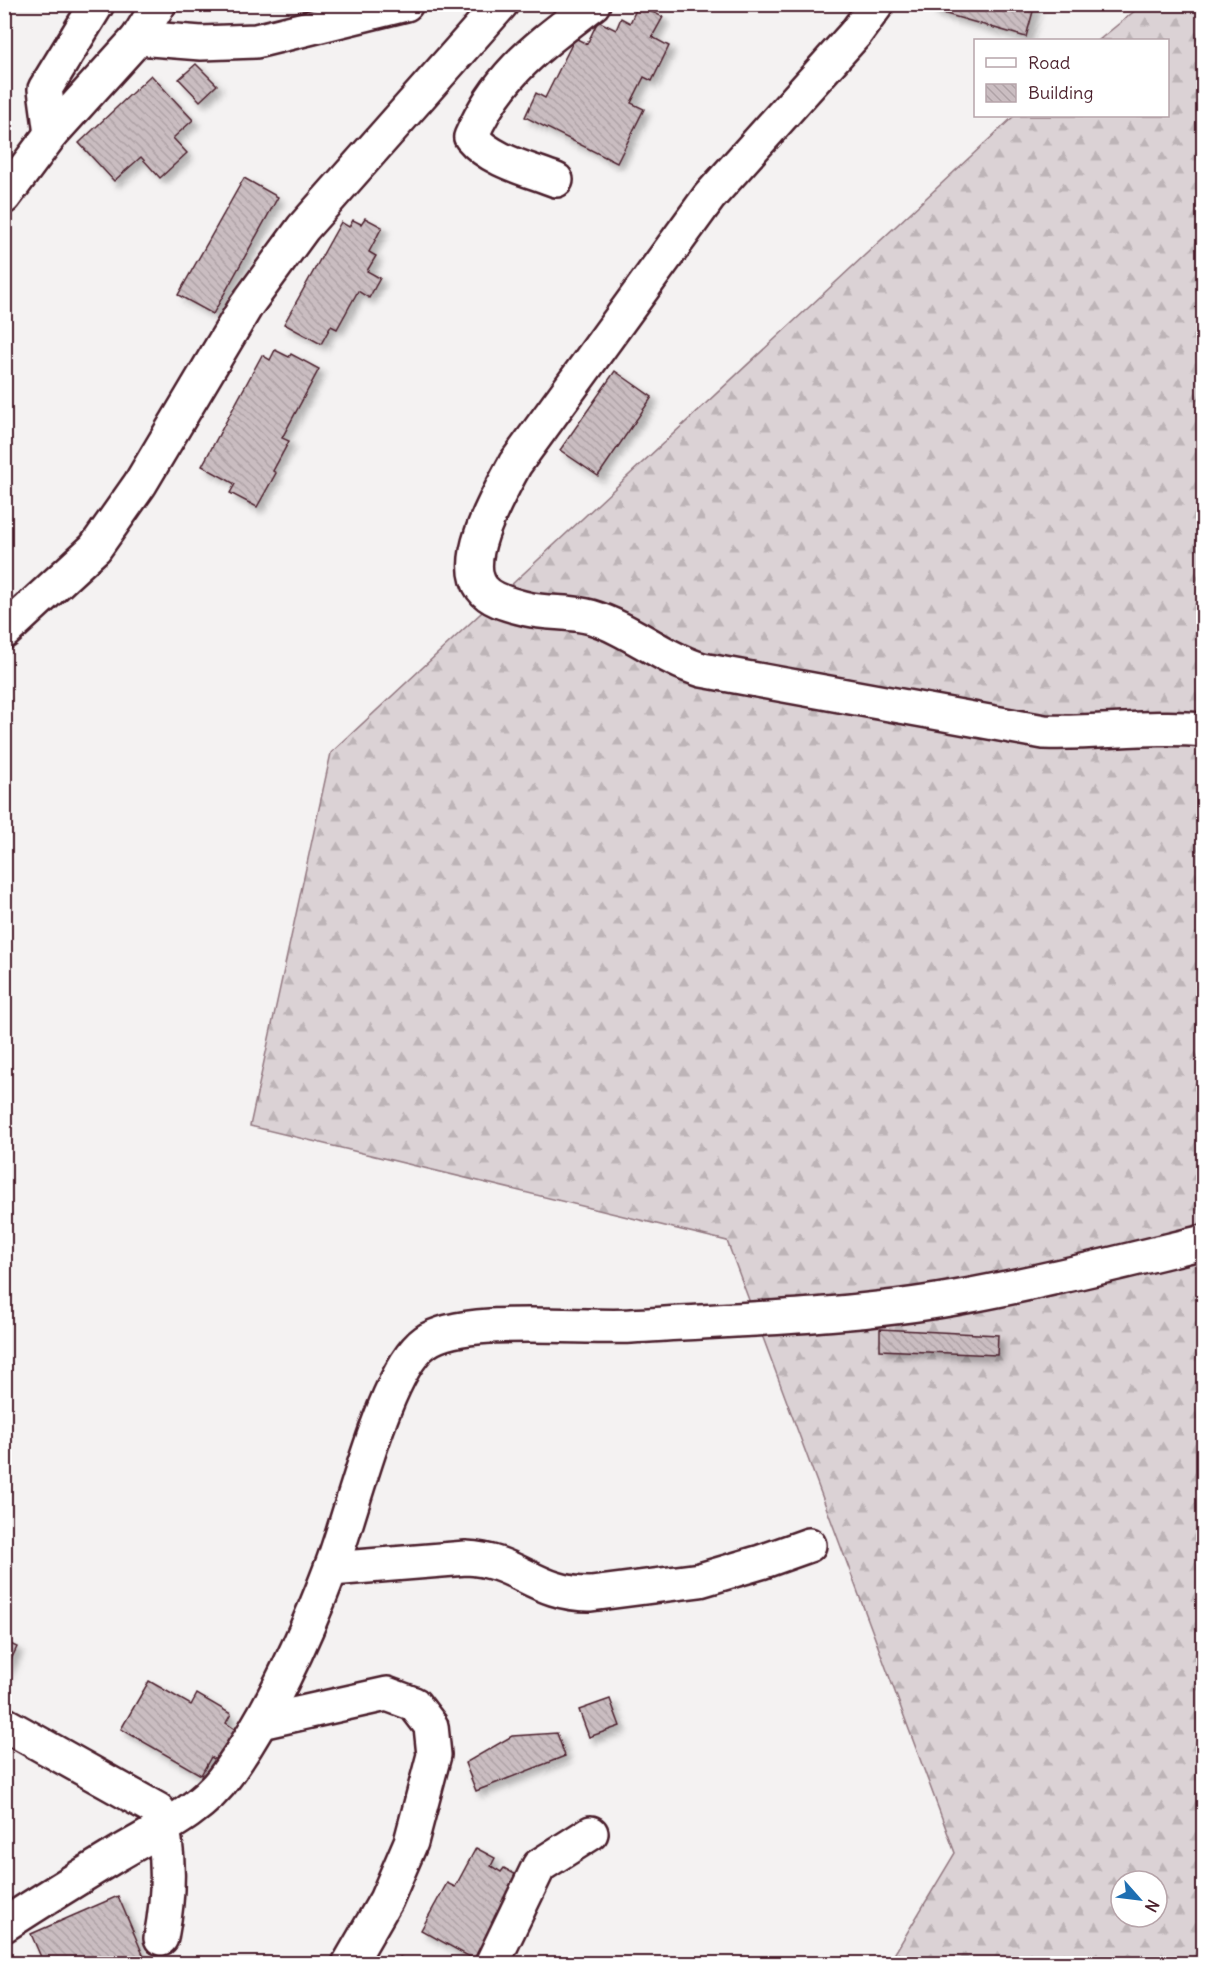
<svg xmlns="http://www.w3.org/2000/svg" width="1208" height="1968" viewBox="0 0 1208 1968" font-family="Delius,sans-serif">
  <style>
    .forest { fill: url(#forest-firs); stroke: #927880; stroke-width: 1.5; fill-rule: evenodd }
    .building { fill: url(#building-back-hatch); stroke: #4a1f2b; stroke-width: 1.5; filter: url(#shadow) }
    .lines { fill: none; stroke-linecap: round; stroke-linejoin: round }
    .minor-casing { stroke: #4a1f2b; stroke-width: 38 }
    .major-casing { stroke: #4a1f2b; stroke-width: 38 }
    .minor { stroke: #fff; stroke-width: 33 }
    .major { stroke: #fff; stroke-width: 33 }
  </style>
  <defs>
    <pattern id="forest-firs" width="22" height="20" patternUnits="userSpaceOnUse" patternTransform="scale(1.5)"><rect width="22" height="20" fill="#dbd2d5"/><path d="M5 1l3.5 6h-7zM16 11l3.5 6h-7z" fill="#bdb4b7"/></pattern>
    <pattern id="building-back-hatch" width="6" height="6" patternUnits="userSpaceOnUse" patternTransform="scale(1.5)"><rect width="6" height="6" fill="#cabdc1"/><path d="M-1 5l2 2M0 0l6 6M5-1l2 2" fill="none" stroke="#afa2a6"/></pattern>
    <filter id="shadow"><feDropShadow dx="5.5" dy="5.5" stdDeviation="3" flood-color="#0004"/></filter>
  </defs>
  <rect width="100%" height="100%" fill="#f4f2f2"/>
  <filter id="ink" filterUnits="userSpaceOnUse"><feTurbulence type="fractalNoise" baseFrequency=".0167" numOctaves="2"/><feDisplacementMap in="SourceGraphic" scale="12" xChannelSelector="R" yChannelSelector="G"/><feConvolveMatrix kernelMatrix="1 2 1 2 8 2 1 2 1" color-interpolation-filters="sRGB"/></filter>
  <g filter="url(#ink)">
    <path class="forest" d="M 1142,5 L 1203,5 L 1203,1963 L 889,1963 L 955,1853 L 727,1241 L 250,1126 L 331,753 L 1014,116 L 1168,116 L 1168,40 L 1099,40 ZM 1121,1881 L 1157,1881 L 1157,1917 L 1121,1917 Z"/>
    <g class="building">
      <path d="M 934,4 L 1035,4 L 1026,37 L 932,10 Z"/>
      <path d="M 638,5 L 663,17 L 652,37 L 669,46 L 652,81 L 644,77 L 631,103 L 644,109 L 617,163 L 525,117 L 536,93 L 545,98 L 575,38 L 587,44 L 598,21 L 616,30 L 621,18 L 630,23 Z"/>
      <path d="M 196,64 L 217,85 L 200,101 L 179,79 Z"/>
      <path d="M 151,75 L 193,120 L 173,138 L 187,153 L 160,178 L 141,157 L 114,181 L 79,143 Z"/>
      <path d="M 244,178 L 278,197 L 213,314 L 178,295 Z"/>
      <path d="M 365,218 L 382,227 L 369,252 L 376,256 L 367,271 L 380,278 L 369,298 L 358,291 L 337,329 L 331,326 L 321,344 L 284,324 L 341,222 L 349,227 L 353,220 L 361,224 Z"/>
      <path d="M 275,350 L 289,357 L 291,354 L 319,369 L 282,438 L 289,441 L 273,471 L 276,473 L 257,507 L 230,493 L 235,484 L 202,466 L 262,355 L 270,360 Z"/>
      <path d="M 615,371 L 652,397 L 598,476 L 560,450 Z"/>
      <path d="M 880,1329 L 998,1335 L 997,1355 L 880,1350 Z"/>
      <path d="M 4,1641 L 17,1647 L 4,1674 Z"/>
      <path d="M 149,1681 L 191,1705 L 197,1694 L 231,1714 L 226,1723 L 239,1732 L 221,1763 L 211,1757 L 201,1775 L 121,1729 Z"/>
      <path d="M 610,1699 L 620,1726 L 589,1737 L 579,1710 Z"/>
      <path d="M 557,1733 L 565,1756 L 476,1791 L 465,1763 L 512,1736 Z"/>
      <path d="M 476,1848 L 495,1858 L 491,1866 L 501,1872 L 504,1868 L 520,1877 L 479,1962 L 421,1930 L 447,1883 L 455,1887 Z"/>
      <path d="M 118,1896 L 147,1964 L 44,1964 L 31,1934 Z"/>
      <path d="M 400,1957 L 414,1964 L 397,1964 Z"/>
    </g>
    <g class="lines">
      <g class="minor-casing">
        <g id="minor">
          <path d="M 877,4 L 855,34 L 709,197 L 515,464 C 500,493 460,558 482,588 C 491,601 512,605 527,609 C 548,614 570,611 591,617 C 631,629 662,658 702,670 L 1044,732 C 1098,734 1150,725 1204,730"/>
          <path d="M 138,38 L 201,43 L 256,41 L 406,4"/>
          <path d="M 51,134 L 45,89 L 97,4"/>
          <path d="M 556,180 C 528,169 491,161 471,137 C 499,72 539,46 593,4"/>
          <path d="M 4,632 L 95,548 L 140,484 L 246,306 L 303,228 L 501,4"/>
          <path d="M 331,1569 L 466,1558 C 518,1560 536,1595 591,1594 L 700,1580 L 761,1562 L 809,1545"/>
          <path d="M 261,1722 L 387,1694 L 414,1704 L 431,1726 L 434,1755 L 411,1842 L 386,1900 L 349,1964"/>
          <path d="M 4,1724 L 158,1810 C 171,1851 169,1896 161,1938"/>
          <path d="M 4,1925 C 41,1901 78,1878 116,1855 C 154,1832 201,1812 227,1774 C 270,1714 305,1637 331,1568 C 352,1515 384,1371 425,1342 C 462,1315 582,1329 631,1326 C 739,1319 848,1317 955,1298 C 1038,1283 1121,1262 1204,1242"/>
          <path d="M 492,1964 L 539,1866 L 591,1833"/>
        </g>
      </g>
      <g class="major-casing">
        <path id="major" d="M 4,197 L 51,134 L 138,38 L 159,4"/>
      </g>
      <use href="#minor" class="minor"/>
      <use href="#major" class="major"/>
    </g>
  </g>
  <rect width="1208" height="1968" fill="none" stroke="#fff" stroke-width="24"/>
  <rect x="12" y="12" width="1184" height="1944" fill="none" stroke="#4a1f2b" stroke-width="2" filter="url(#ink)"/>
  <rect x="974" y="39" width="195" height="78" fill="#ffffff" stroke="#b7a5aa" stroke-width="1.5"/>
  <rect x="986" y="58" width="30" height="9" fill="#ffffff" stroke="#b7a5aa" stroke-width="1.5"/>
  <text x="1028" y="69" font-size="18" fill="#4a1f2b">Road</text>
  <rect x="986" y="84" width="30" height="18" fill="url(#building-back-hatch)" stroke="#b7a5aa" stroke-width="1.5"/>
  <text x="1028" y="99" font-size="18" fill="#4a1f2b">Building</text>
  <g transform="translate(1139 1899) rotate(118)"><circle r="28" fill="#ffffff" stroke="#b7a5aa" stroke-width="1.5"/>
  <path d="M0-4.5L10 22L0 15L-10 22Z" fill="#1f6fb2"/>
  <text y="-9" font-size="16" font-weight="bold" text-anchor="middle" fill="#4a1f2b">N</text>
  </g>
</svg>
